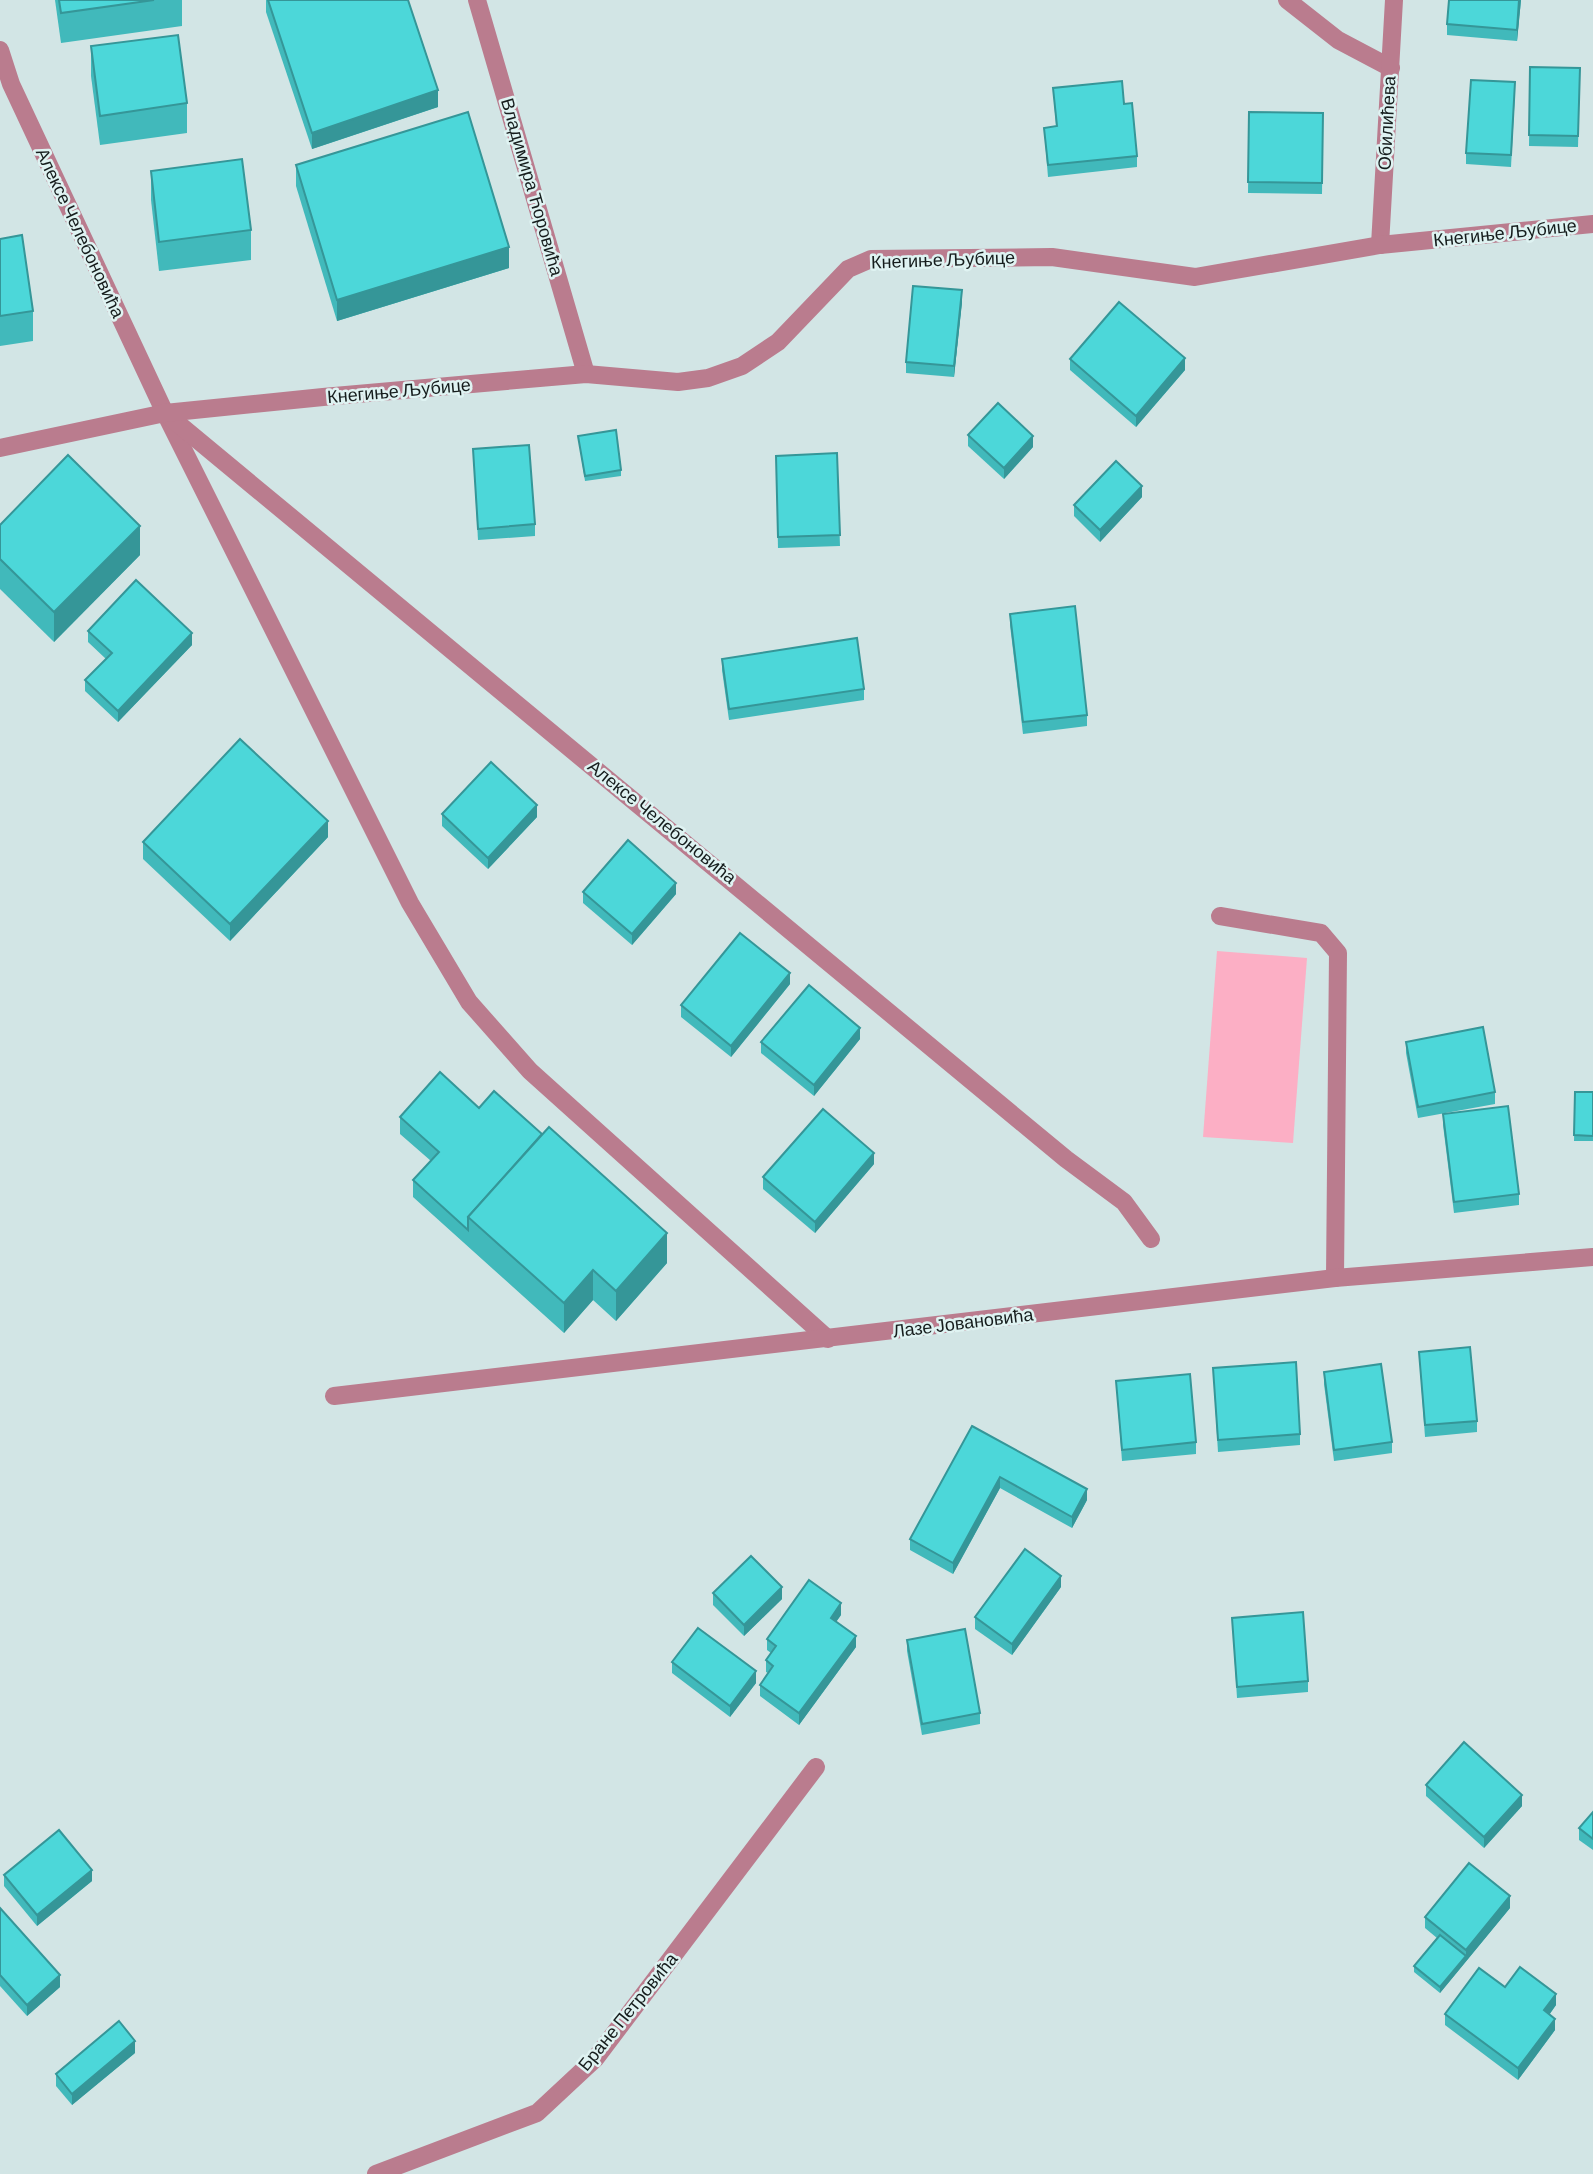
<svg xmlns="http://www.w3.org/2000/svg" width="1593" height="2174" viewBox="0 0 1593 2174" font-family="Barlow,sans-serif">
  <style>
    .grass { fill: #fcafc5 }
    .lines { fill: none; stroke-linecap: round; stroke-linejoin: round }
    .minor { stroke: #ba7c8e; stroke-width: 18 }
    .wall { fill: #41b9bb }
    .shaded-wall { fill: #359698 }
    .building { fill: #4cd7d9; stroke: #359698; stroke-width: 2 }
    .labels { text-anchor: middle; stroke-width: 5; stroke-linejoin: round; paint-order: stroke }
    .street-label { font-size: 18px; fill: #161d1d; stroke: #dff3f2 }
  </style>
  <rect width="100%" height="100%" fill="#d2e5e5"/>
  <path class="grass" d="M 1217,951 L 1307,958 L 1293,1143 L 1203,1137 Z"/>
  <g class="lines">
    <g class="minor">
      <path d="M 477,0 L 586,374"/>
      <path d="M 1287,0 L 1338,40 L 1391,68"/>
      <path d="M 0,50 L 11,84 L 165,413 L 410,903 L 469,1002 L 530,1071 L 828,1339"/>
      <path d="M 1380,245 L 1394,0"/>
      <path d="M 170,417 L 1066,1159 L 1124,1202 L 1151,1239"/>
      <path d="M 0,448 L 165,413 L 323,397 L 586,374 L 678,382 L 708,378 L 742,366 L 778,342 L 848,269 L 871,259 L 1052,257 L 1195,277 L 1380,245 L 1593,224"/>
      <path d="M 1220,916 L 1321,933 L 1338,953 L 1335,1278"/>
      <path d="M 334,1396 L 1335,1278 L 1593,1257"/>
      <path d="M 376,2174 L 537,2113 L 595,2059 L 816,1767"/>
    </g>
  </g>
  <g class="wall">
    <path d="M 55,0 L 182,0 L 182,26 L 61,43 Z"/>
    <path d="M 266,0 L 408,0 L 438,107 L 312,149 L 266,12 Z"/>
    <path d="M 1521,0 L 1517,41 L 1447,35 L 1447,24 Z"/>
    <path d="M 91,46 L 187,103 L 187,133 L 100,145 L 91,76 Z"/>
    <path d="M 1530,67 L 1580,68 L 1578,147 L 1529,146 Z"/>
    <path d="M 1053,88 L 1124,104 L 1137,156 L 1137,167 L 1048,177 L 1044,128 L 1056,126 Z"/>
    <path d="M 1515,93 L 1511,167 L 1466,164 L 1466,153 Z"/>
    <path d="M 1249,112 L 1323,113 L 1322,194 L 1248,193 Z"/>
    <path d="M 296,165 L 509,268 L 337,321 L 296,186 Z"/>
    <path d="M 151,171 L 251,230 L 251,260 L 159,271 L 151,200 Z"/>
    <path d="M 0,239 L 33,311 L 33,341 L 0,346 Z"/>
    <path d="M 962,302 L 954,377 L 906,373 L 906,362 Z"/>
    <path d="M 1070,359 L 1185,370 L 1136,427 L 1070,370 Z"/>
    <path d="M 968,435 L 1033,447 L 1004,479 L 968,446 Z"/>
    <path d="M 578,436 L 621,470 L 621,476 L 585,481 Z"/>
    <path d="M 473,449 L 535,524 L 535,536 L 478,540 Z"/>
    <path d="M 837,453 L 840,546 L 778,548 L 776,456 Z"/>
    <path d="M 1142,497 L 1100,542 L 1074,516 L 1074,505 Z"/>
    <path d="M 0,525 L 140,555 L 54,642 L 0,589 Z"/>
    <path d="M 1010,614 L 1087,715 L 1087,726 L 1023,734 L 1010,625 Z"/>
    <path d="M 88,631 L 192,645 L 118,722 L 85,691 L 85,680 L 106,659 L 88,642 Z"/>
    <path d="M 722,659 L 864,689 L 864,700 L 729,720 L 722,670 Z"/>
    <path d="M 442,814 L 537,817 L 488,869 L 442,826 Z"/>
    <path d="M 328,837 L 230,941 L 143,859 L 143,842 Z"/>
    <path d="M 583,892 L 676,894 L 632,945 L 583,903 Z"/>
    <path d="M 790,984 L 731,1057 L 681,1017 L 681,1005 Z"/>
    <path d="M 860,1039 L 814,1096 L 761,1053 L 761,1042 Z"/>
    <path d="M 1406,1042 L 1495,1092 L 1495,1104 L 1418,1118 L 1406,1053 Z"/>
    <path d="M 1575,1092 L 1593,1092 L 1593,1141 L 1574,1141 Z"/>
    <path d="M 479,1108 L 667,1263 L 616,1321 L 593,1300 L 564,1333 L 413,1197 L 413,1180 L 431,1161 L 400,1134 L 400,1117 Z"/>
    <path d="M 1443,1114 L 1519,1194 L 1519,1205 L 1454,1213 L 1443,1125 Z"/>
    <path d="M 874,1164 L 815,1233 L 763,1189 L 763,1177 Z"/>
    <path d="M 1419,1352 L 1477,1421 L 1477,1432 L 1425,1437 Z"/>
    <path d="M 1213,1368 L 1300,1434 L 1300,1445 L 1218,1452 Z"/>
    <path d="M 1324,1372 L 1392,1442 L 1392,1453 L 1334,1461 L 1324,1384 Z"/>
    <path d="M 1116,1381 L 1196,1442 L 1196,1454 L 1122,1461 Z"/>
    <path d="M 972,1426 L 1087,1500 L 1072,1528 L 1000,1488 L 953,1574 L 910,1550 L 910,1539 Z"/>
    <path d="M 1061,1587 L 1012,1655 L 975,1629 L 975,1617 Z"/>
    <path d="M 713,1593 L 782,1599 L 744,1636 L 713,1605 Z"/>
    <path d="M 841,1615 L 836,1622 L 856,1647 L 799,1725 L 760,1696 L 760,1685 L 768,1673 L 766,1672 L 766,1660 L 771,1653 L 767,1650 L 767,1639 Z"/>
    <path d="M 1232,1618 L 1308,1681 L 1308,1692 L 1237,1698 Z"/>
    <path d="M 907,1640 L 980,1713 L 980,1724 L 922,1735 L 907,1651 Z"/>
    <path d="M 672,1662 L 756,1683 L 730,1717 L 672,1673 Z"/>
    <path d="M 1426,1785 L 1522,1806 L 1484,1848 L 1426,1796 Z"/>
    <path d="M 1593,1812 L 1593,1850 L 1579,1840 L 1579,1828 Z"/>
    <path d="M 4,1875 L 92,1881 L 37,1926 L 4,1886 Z"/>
    <path d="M 0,1908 L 60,1987 L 27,2016 L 0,1986 Z"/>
    <path d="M 1510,1908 L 1440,1993 L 1414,1972 L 1414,1966 L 1437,1938 L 1425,1928 L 1425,1917 Z"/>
    <path d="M 1505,1987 L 1556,2005 L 1549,2015 L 1555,2030 L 1518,2080 L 1445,2025 L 1445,2014 Z"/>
    <path d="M 135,2053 L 72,2105 L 56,2086 L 56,2074 Z"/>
  </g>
  <g class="shaded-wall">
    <path d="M 1519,0 L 1521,0 L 1517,41 L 1517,30 Z"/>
    <path d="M 438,90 L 438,107 L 312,149 L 312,133 Z"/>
    <path d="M 509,247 L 509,268 L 337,321 L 337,300 Z"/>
    <path d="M 962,290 L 962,302 L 954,377 L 954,366 Z"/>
    <path d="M 1185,358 L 1185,370 L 1136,427 L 1136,416 Z"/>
    <path d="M 1033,436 L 1033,447 L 1004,479 L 1004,468 Z"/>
    <path d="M 1142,486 L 1142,497 L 1100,542 L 1100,530 Z"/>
    <path d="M 140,526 L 140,555 L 54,642 L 54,612 Z"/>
    <path d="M 192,633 L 192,645 L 118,722 L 118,711 Z"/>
    <path d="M 537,805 L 537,817 L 488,869 L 488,858 Z"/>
    <path d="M 328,821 L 328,837 L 230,941 L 230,924 Z"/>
    <path d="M 676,883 L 676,894 L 632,945 L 632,934 Z"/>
    <path d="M 790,973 L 790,984 L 731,1057 L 731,1046 Z"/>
    <path d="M 860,1028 L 860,1039 L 814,1096 L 814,1085 Z"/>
    <path d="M 874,1153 L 874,1164 L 815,1233 L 815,1222 Z"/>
    <path d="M 667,1233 L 667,1263 L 616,1321 L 616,1291 Z"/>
    <path d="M 593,1270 L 593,1300 L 564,1333 L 564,1303 Z"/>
    <path d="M 1000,1477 L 1000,1488 L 953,1574 L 953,1563 Z"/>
    <path d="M 1087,1489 L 1087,1500 L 1072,1528 L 1072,1517 Z"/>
    <path d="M 1061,1576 L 1061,1587 L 1012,1655 L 1012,1644 Z"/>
    <path d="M 782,1587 L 782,1599 L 744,1636 L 744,1625 Z"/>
    <path d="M 841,1603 L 841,1615 L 831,1629 L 831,1618 Z"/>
    <path d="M 856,1636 L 856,1647 L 799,1725 L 799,1713 Z"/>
    <path d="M 756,1671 L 756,1683 L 730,1717 L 730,1706 Z"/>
    <path d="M 1522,1795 L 1522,1806 L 1484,1848 L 1484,1837 Z"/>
    <path d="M 92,1870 L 92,1881 L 37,1926 L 37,1915 Z"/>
    <path d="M 1510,1896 L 1510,1908 L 1440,1993 L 1440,1987 L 1466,1956 L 1466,1950 Z"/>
    <path d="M 60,1975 L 60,1987 L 27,2016 L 27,2005 Z"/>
    <path d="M 1556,1994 L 1556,2005 L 1544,2022 L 1544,2010 Z"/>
    <path d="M 1555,2019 L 1555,2030 L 1518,2080 L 1518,2068 Z"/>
    <path d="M 135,2041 L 135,2053 L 72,2105 L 72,2094 Z"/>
  </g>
  <g class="building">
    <path d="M 59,0 L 154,0 L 61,13 Z"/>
    <path d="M 268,0 L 408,0 L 438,90 L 312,133 Z"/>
    <path d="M 1449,0 L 1519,0 L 1517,30 L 1447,24 Z"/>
    <path d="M 178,35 L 187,103 L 100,116 L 91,46 Z"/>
    <path d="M 1530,67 L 1580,68 L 1578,136 L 1529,135 Z"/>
    <path d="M 1471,80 L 1515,82 L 1511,155 L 1466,153 Z"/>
    <path d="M 1122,81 L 1124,104 L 1132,103 L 1137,156 L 1048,165 L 1044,128 L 1057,126 L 1053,88 Z"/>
    <path d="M 468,112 L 509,247 L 337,300 L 296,165 Z"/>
    <path d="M 1249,112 L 1323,113 L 1322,183 L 1248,182 Z"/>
    <path d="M 242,159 L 251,230 L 159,242 L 151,171 Z"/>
    <path d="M 22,235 L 33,311 L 0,316 L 0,239 Z"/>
    <path d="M 913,286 L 962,290 L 954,366 L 906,362 Z"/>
    <path d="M 1119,302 L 1185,358 L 1136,416 L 1070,359 Z"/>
    <path d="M 998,403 L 1033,436 L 1004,468 L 968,435 Z"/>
    <path d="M 616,430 L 621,470 L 585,476 L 578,436 Z"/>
    <path d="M 529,445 L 535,524 L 478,529 L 473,449 Z"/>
    <path d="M 837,453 L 840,535 L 778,537 L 776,456 Z"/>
    <path d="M 68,455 L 140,526 L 54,612 L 0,559 L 0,525 Z"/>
    <path d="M 1116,461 L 1142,486 L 1100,530 L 1074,505 Z"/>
    <path d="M 136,580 L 192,633 L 118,711 L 85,680 L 112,653 L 88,631 Z"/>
    <path d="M 1075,606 L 1087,715 L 1023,722 L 1010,614 Z"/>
    <path d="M 857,638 L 864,689 L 729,709 L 722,659 Z"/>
    <path d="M 240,739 L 328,821 L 230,924 L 143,842 Z"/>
    <path d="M 491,762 L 537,805 L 488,858 L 442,814 Z"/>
    <path d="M 628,840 L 676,883 L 632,934 L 583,892 Z"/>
    <path d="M 740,933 L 790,973 L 731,1046 L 681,1005 Z"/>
    <path d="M 809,985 L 860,1028 L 814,1085 L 761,1042 Z"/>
    <path d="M 1483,1027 L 1495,1092 L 1418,1107 L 1406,1042 Z"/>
    <path d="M 440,1072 L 479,1108 L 494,1091 L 542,1134 L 468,1217 L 468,1230 L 413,1180 L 439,1152 L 400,1117 Z"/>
    <path d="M 1575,1092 L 1593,1092 L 1593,1136 L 1574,1135 Z"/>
    <path d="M 1508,1106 L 1519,1194 L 1454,1202 L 1443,1114 Z"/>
    <path d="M 823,1109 L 874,1153 L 815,1222 L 763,1177 Z"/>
    <path d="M 549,1127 L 667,1233 L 616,1291 L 593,1270 L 564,1303 L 468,1217 Z"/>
    <path d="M 1470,1347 L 1477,1421 L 1425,1425 L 1419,1352 Z"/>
    <path d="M 1296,1362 L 1300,1434 L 1218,1440 L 1213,1368 Z"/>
    <path d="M 1381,1364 L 1392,1442 L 1334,1450 L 1324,1372 Z"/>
    <path d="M 1190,1374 L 1196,1442 L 1122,1450 L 1116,1381 Z"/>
    <path d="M 972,1426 L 1087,1489 L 1072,1517 L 1000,1477 L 953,1563 L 910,1539 Z"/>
    <path d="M 1025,1549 L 1061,1576 L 1012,1644 L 975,1617 Z"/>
    <path d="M 751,1556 L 782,1587 L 744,1625 L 713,1593 Z"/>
    <path d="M 809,1580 L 841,1603 L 831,1618 L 856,1636 L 799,1713 L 760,1685 L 773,1666 L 766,1660 L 776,1646 L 767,1639 Z"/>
    <path d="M 1303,1612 L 1308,1681 L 1237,1687 L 1232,1618 Z"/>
    <path d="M 698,1628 L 756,1671 L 730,1706 L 672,1662 Z"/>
    <path d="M 965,1629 L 980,1713 L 922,1724 L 907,1640 Z"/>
    <path d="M 1464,1742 L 1522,1795 L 1484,1837 L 1426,1785 Z"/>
    <path d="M 1593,1812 L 1593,1839 L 1579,1828 Z"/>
    <path d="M 59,1830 L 92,1870 L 37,1915 L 4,1875 Z"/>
    <path d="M 1469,1863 L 1510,1896 L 1466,1950 L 1425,1917 Z"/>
    <path d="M 0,1908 L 60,1975 L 27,2005 L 0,1975 Z"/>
    <path d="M 1440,1935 L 1466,1956 L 1440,1987 L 1414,1966 Z"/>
    <path d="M 1520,1967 L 1556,1994 L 1544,2010 L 1555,2019 L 1518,2068 L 1445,2014 L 1479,1968 L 1505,1987 Z"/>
    <path d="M 119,2021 L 135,2041 L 72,2094 L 56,2074 Z"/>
  </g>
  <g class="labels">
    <g class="street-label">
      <text transform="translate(1387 123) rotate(-87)" y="6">Обилићева</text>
      <text transform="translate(532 187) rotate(74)" y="6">Владимира Ћоровића</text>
      <text transform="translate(80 233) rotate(65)" y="6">Алексе Челебоновића</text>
      <text transform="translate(1505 233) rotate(-6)" y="6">Кнегиње Љубице</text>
      <text transform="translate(943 260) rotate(-2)" y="6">Кнегиње Љубице</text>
      <text transform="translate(399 391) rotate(-5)" y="6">Кнегиње Љубице</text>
      <text transform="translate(662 822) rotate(39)" y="6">Алексе Челебоновића</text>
      <text transform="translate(963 1323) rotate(-7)" y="6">Лазе Јовановића</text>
      <text transform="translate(628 2012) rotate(-51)" y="6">Бране Петровића</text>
    </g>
  </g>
</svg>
